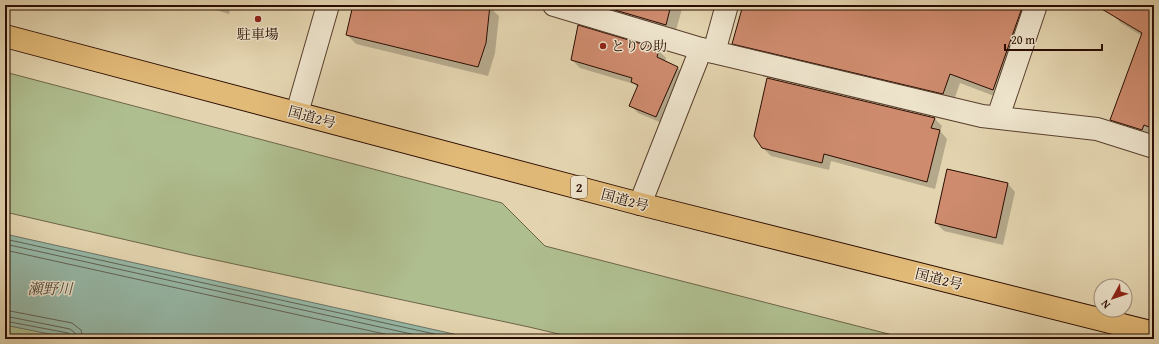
<svg xmlns="http://www.w3.org/2000/svg" width="1159" height="344" viewBox="0 0 1159 344" font-family="'Gentium Book Plus','Noto Serif JP',serif">
  <style>
    .green { fill: #afbe8f; stroke: #6c6548 }
    .water { fill: #96b8a7; stroke: #6b7365 }
    .shadow { fill: #0003 }
    .lines { fill: none; stroke-linecap: round; stroke-linejoin: round }
    .shore { stroke: #606254; stroke-width: 1 }
    .building { fill: #ce8b6e; stroke: #2a0c01 }
    .street-casing { stroke: #583e2c; stroke-width: 24 }
    .highway-casing { stroke: #2a0c01; stroke-width: 24 }
    .street { stroke: #ede3cb; stroke-width: 22 }
    .highway { stroke: #e2ba78; stroke-width: 22 }
    .poi-dot { fill: #8f2418; stroke: #ede3cb; stroke-width: 1.5 }
    .labels { text-anchor: middle; stroke-width: 3; stroke-linejoin: round; paint-order: stroke }
    .shield { fill: #ede3cb; stroke: #644c3e; stroke-width: 1 }
    .shield-label { font-size: 13px; font-weight: bold; fill: #2a0c01 }
    .poi-label { font-size: 14px; fill: #2a0c01; stroke: #ede3cb }
    .street-label { font-size: 14px; fill: #2a0c01; stroke: #ede3cb }
    .water-label { font-size: 15px; font-style: italic; fill: #50483b; stroke: #ede3cb }
  </style>
  <rect width="100%" height="100%" fill="#e3d4af"/>
  <filter id="stains"><feTurbulence type="fractalNoise" baseFrequency=".005" numOctaves="4"/><feColorMatrix values="0 0 0 0 .2 0 0 0 0 .09 0 0 0 0 .02 0 0 0 .5 -.17"/></filter>
  <radialGradient id="worn" r=".72"><stop offset=".6" stop-color="#630" stop-opacity="0"/><stop offset="1" stop-color="#630" stop-opacity=".3"/></radialGradient>
  <g class="green">
    <path d="M 5,72 L 502,203 L 545,246 L 908,339 L 580,339 L 529,327 L 192,255 L 5,212 Z"/>
    <path d="M 5,325 L 68,337 L 74,339 L 5,339 Z"/>
  </g>
  <path class="water" d="M 5,234 L 476,339 L 74,339 L 5,325 Z"/>
  <g class="shadow">
    <path d="M 200,5 L 231,5 L 229,14 Z"/>
    <path d="M 354,5 L 484,5 L 489,7 L 499,16 L 495,53 L 488,76 L 356,44 L 347,35 Z"/>
    <path d="M 578,5 L 683,5 L 675,34 Z"/>
    <path d="M 744,5 L 1036,5 L 1002,99 L 960,83 L 953,103 L 743,53 L 733,43 Z"/>
    <path d="M 1118,5 L 1154,5 L 1154,133 L 1152,133 L 1150,138 L 1120,128 L 1111,119 L 1142,36 L 1121,23 L 1113,15 Z"/>
    <path d="M 658,50 L 666,58 L 665,62 L 678,68 L 685,75 L 664,124 L 638,113 L 631,106 L 638,88 L 634,84 L 580,68 L 572,60 Z"/>
    <path d="M 934,118 L 942,126 L 940,131 L 947,139 L 935,189 L 831,161 L 829,170 L 771,156 L 763,148 Z"/>
    <path d="M 1008,184 L 1015,192 L 1003,245 L 944,231 L 936,223 Z"/>
  </g>
  <g class="lines">
    <g class="shore">
      <path d="M 5,239 L 457,339"/>
      <path d="M 5,244 L 434,339"/>
      <path d="M 5,250 L 407,339"/>
      <path d="M 5,310 L 72,323 L 81,330 L 83,339"/>
      <path d="M 5,316 L 70,329 L 75,333 L 77,339"/>
      <path d="M 5,321 L 68,333 L 71,335 L 72,339"/>
    </g>
  </g>
  <g class="building">
    <path d="M 353,5 L 490,5 L 486,43 L 478,67 L 346,35 Z"/>
    <path d="M 598,5 L 671,5 L 666,25 Z"/>
    <path d="M 743,5 L 1023,5 L 993,90 L 950,74 L 943,94 L 732,44 Z"/>
    <path d="M 1095,5 L 1154,5 L 1154,129 L 1144,125 L 1142,130 L 1110,120 L 1142,33 Z"/>
    <path d="M 578,25 L 659,49 L 657,57 L 678,67 L 656,117 L 629,106 L 638,85 L 631,82 L 632,78 L 571,60 Z"/>
    <path d="M 767,78 L 935,118 L 931,128 L 940,130 L 927,182 L 824,154 L 822,163 L 762,148 L 754,136 Z"/>
    <path d="M 947,169 L 1008,183 L 996,238 L 935,223 Z"/>
  </g>
  <g class="lines">
    <g class="street-casing">
      <g id="street">
        <path d="M 554,5 L 701,49 L 982,116 L 1097,129 L 1154,147"/>
        <path d="M 714,52 L 727,5"/>
        <path d="M 297,113 L 328,5"/>
        <path d="M 998,117 L 1036,5"/>
        <path d="M 640,204 L 701,49"/>
      </g>
    </g>
    <g class="highway-casing">
      <path id="highway" d="M 5,36 L 640,204 L 1154,333"/>
    </g>
    <use href="#street" class="street"/>
    <use href="#highway" class="highway"/>
  </g>
  <g class="poi-dot">
    <circle cx="258" cy="19" r="4"/>
    <circle cx="603" cy="46" r="4"/>
  </g>
  <g class="labels">
    <rect class="shield" x="571" y="176" width="16" height="22" rx="3"/>
    <g class="shield-label">
      <text x="579" y="192">2</text>
    </g>
    <g class="poi-label">
      <text x="258" y="39">駐車場</text>
      <text x="611" y="51" text-anchor="start">とりの助</text>
    </g>
    <g class="street-label">
      <text transform="translate(312 117) rotate(15)" y="5">国道2号</text>
      <text transform="translate(625 200) rotate(15)" y="5">国道2号</text>
      <text transform="translate(939 279) rotate(14)" y="5">国道2号</text>
    </g>
    <g class="water-label">
      <text x="50" y="294">瀬野川</text>
    </g>
  </g>
  <rect width="1159" height="344" fill="none" stroke="#e3d4af" stroke-width="20"/>
  <rect x="6" y="6" width="1147" height="332" fill="none" stroke="#2a0c01" stroke-width="2"/>
  <rect x="10" y="10" width="1139" height="324" fill="none" stroke="#2a0c01"/>
  <g transform="translate(1113 298) rotate(230)"><circle r="19" fill="#ede3cb" stroke="#9f8d7a"/>
  <path d="M0-3L7 15L0 10L-7 15Z" fill="#8f2418"/>
  <text y="-6" font-size="11" font-weight="bold" text-anchor="middle" fill="#2a0c01">N</text>
  </g>
  <path d="M1005 44v6h97v-6" fill="none" stroke="#2a0c01" stroke-width="2"/>
  <text x="1011" y="44" font-size="12" fill="#2a0c01" stroke="#ede3cb" stroke-width="3" paint-order="stroke">20 m</text>
  <rect width="100%" height="100%" filter="url(#stains)"/>
  <rect width="100%" height="100%" fill="url(#worn)"/>
</svg>
